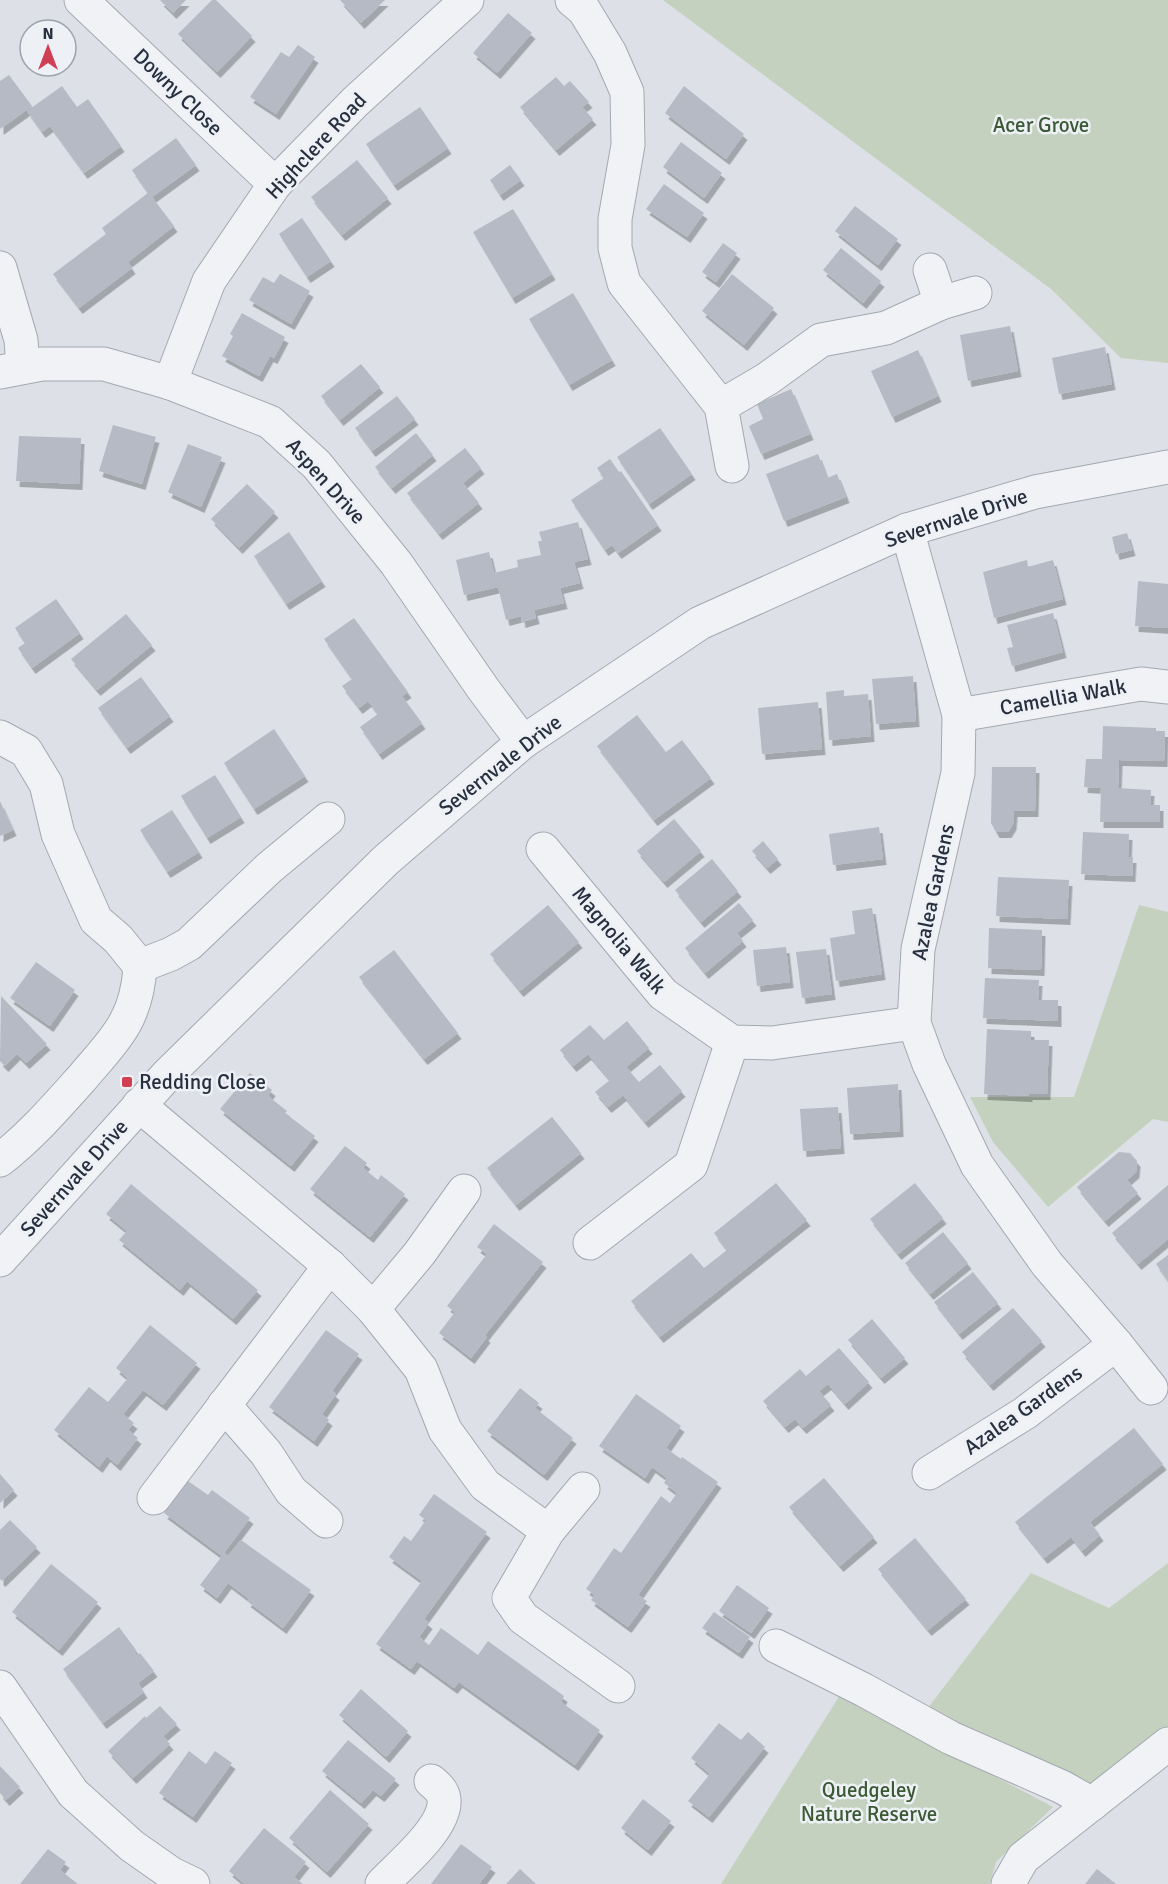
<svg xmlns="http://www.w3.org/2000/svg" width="1168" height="1884" viewBox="0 0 1168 1884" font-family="Signika,sans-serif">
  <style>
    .green { fill: #c3d1be }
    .building { fill: #b5bac4; filter: url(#shadow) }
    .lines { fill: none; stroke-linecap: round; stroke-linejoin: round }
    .minor-casing { stroke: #a3a8b1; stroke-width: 35 }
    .minor { stroke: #f0f2f6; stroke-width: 33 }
    .poi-dot { fill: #cf4055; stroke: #edf0f5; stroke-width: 2 }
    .labels { text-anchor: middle; stroke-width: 5; stroke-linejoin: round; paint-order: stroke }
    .street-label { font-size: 21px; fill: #272f3e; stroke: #edf0f5 }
    .park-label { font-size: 21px; fill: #3b5a34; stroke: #edf0f5 }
    .poi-label { font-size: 21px; fill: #272f3e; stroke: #edf0f5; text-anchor: start }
  </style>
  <defs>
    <filter id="shadow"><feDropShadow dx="3.5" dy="6" stdDeviation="0" flood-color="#0004"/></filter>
  </defs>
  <rect width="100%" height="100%" fill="#dde1e7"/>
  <g class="green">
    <path d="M 663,0 L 1168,0 L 1168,363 L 1121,358 L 1051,289 Z"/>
    <path d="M 1139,905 L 1168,912 L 1168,1122 L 1153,1119 L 1048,1207 L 993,1142 L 970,1097 L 1074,1097 Z"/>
    <path d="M 1168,1563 L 1168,1744 L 1092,1804 L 918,1721 L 1031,1573 L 1109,1608 Z"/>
    <path d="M 840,1695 L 1053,1807 L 996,1862 L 990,1884 L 721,1884 Z"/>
  </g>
  <g class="building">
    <path d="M 160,0 L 186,0 L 173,13 Z"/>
    <path d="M 212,0 L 216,0 L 252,36 L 217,72 L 178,34 Z"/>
    <path d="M 340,0 L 385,0 L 361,23 Z"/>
    <path d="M 508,13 L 532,33 L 497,73 L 473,53 Z"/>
    <path d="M 298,45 L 315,57 L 276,114 L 250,97 L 281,52 L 289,57 Z"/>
    <path d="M 9,75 L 32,106 L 0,129 L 0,81 Z"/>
    <path d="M 556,77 L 564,86 L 570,81 L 589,102 L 582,107 L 593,119 L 556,150 L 520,107 Z"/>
    <path d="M 62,86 L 77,107 L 88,99 L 121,146 L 84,173 L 50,126 L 42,132 L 27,111 Z"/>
    <path d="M 684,86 L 744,134 L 726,159 L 665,113 Z"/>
    <path d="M 420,107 L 448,148 L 394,185 L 366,144 Z"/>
    <path d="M 176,138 L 196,165 L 152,197 L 174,226 L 128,262 L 132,268 L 79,308 L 53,274 L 106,234 L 102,228 L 148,193 L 132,170 Z"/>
    <path d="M 681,142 L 722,173 L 704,198 L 663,167 Z"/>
    <path d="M 357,160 L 388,198 L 342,235 L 311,197 Z"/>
    <path d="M 510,165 L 521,180 L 500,195 L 490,180 Z"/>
    <path d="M 664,184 L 704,213 L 687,237 L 646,209 Z"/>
    <path d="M 855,206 L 898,239 L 878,265 L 835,231 Z"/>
    <path d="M 513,209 L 552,274 L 512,298 L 473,232 Z"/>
    <path d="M 302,218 L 331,261 L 307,277 L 279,234 Z"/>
    <path d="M 723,243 L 737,253 L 716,282 L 702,272 Z"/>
    <path d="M 841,248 L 881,281 L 863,303 L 823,270 Z"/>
    <path d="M 280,274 L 310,291 L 291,324 L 249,300 L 263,277 L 274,283 Z"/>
    <path d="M 732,274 L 774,308 L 744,345 L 702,311 Z"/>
    <path d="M 573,293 L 612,360 L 569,385 L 529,319 Z"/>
    <path d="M 242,313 L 285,337 L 274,358 L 270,356 L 259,376 L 222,356 L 233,336 L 230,334 Z"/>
    <path d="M 1010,326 L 1018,371 L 968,381 L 960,335 Z"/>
    <path d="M 1105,347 L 1112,384 L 1059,394 L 1052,358 Z"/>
    <path d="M 918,350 L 938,396 L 892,417 L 871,371 Z"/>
    <path d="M 361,364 L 380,387 L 340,420 L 321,396 Z"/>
    <path d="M 791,389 L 810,434 L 761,454 L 749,426 L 763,419 L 757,404 Z"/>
    <path d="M 397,396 L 415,419 L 372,451 L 355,428 Z"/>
    <path d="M 113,425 L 156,437 L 142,484 L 99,471 Z"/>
    <path d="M 660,428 L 692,474 L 649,504 L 617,457 Z"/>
    <path d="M 416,433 L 433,455 L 392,488 L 375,467 Z"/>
    <path d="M 19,436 L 81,438 L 79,484 L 16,481 Z"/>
    <path d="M 188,444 L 222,457 L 201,507 L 168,492 Z"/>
    <path d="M 465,448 L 481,468 L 463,483 L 479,503 L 439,534 L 407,493 Z"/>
    <path d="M 818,454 L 827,478 L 837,474 L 846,497 L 784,521 L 766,474 Z"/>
    <path d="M 610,459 L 619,472 L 621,471 L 658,525 L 618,553 L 612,545 L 605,550 L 571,500 L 604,478 L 597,468 Z"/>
    <path d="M 247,484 L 275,512 L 239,548 L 211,519 Z"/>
    <path d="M 578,522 L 588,559 L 574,562 L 580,583 L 560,588 L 564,603 L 534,610 L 536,618 L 522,622 L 521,616 L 506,620 L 498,587 L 464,595 L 456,560 L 489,552 L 494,573 L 518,567 L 517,560 L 541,555 L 538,541 L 542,541 L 539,532 Z"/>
    <path d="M 289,532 L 322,581 L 286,604 L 254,556 Z"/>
    <path d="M 1127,533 L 1132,550 L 1116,554 L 1112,537 Z"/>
    <path d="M 1027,560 L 1028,567 L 1053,560 L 1063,599 L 994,618 L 983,572 Z"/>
    <path d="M 1138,581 L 1168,584 L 1168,628 L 1135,626 Z"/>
    <path d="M 56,599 L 80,633 L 32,668 L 18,648 L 25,643 L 15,628 Z"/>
    <path d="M 1053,613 L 1063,652 L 1012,666 L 1007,648 L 1013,647 L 1007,625 Z"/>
    <path d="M 126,614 L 152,645 L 97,690 L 71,659 Z"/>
    <path d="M 354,618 L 408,692 L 402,696 L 422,723 L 379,754 L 360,727 L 378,714 L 368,701 L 359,708 L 342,686 L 352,679 L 324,639 Z"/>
    <path d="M 913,676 L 916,721 L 876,724 L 872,679 Z"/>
    <path d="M 141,677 L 170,716 L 127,748 L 98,708 Z"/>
    <path d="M 844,690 L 844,696 L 868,694 L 871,736 L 829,740 L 826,692 Z"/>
    <path d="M 818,702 L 822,749 L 762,754 L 758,708 Z"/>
    <path d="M 637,715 L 666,752 L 682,740 L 711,778 L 654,820 L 597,746 Z"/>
    <path d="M 1103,726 L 1156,728 L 1156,731 L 1165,731 L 1164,761 L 1119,760 L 1118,788 L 1151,790 L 1150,805 L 1160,805 L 1160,822 L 1100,822 L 1101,788 L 1084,787 L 1086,759 L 1102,759 Z"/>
    <path d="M 274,729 L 305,776 L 254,809 L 224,763 Z"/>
    <path d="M 992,767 L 1036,767 L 1035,811 L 1014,811 L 1013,824 L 1008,832 L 996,832 L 991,823 Z"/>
    <path d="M 215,775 L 241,817 L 207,838 L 181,796 Z"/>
    <path d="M 0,801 L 13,830 L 0,836 Z"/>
    <path d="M 172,810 L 199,852 L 167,872 L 140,830 Z"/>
    <path d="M 674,819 L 701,851 L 664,882 L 637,851 Z"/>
    <path d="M 879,827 L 883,859 L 833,865 L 829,834 Z"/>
    <path d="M 1083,832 L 1129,834 L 1128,857 L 1133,857 L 1132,876 L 1081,874 Z"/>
    <path d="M 763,841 L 778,859 L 767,868 L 752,851 Z"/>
    <path d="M 712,859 L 738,891 L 701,922 L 675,890 Z"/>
    <path d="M 998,877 L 1069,880 L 1067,919 L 996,916 Z"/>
    <path d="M 739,903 L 753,920 L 737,933 L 743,941 L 705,973 L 685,948 Z"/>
    <path d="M 548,905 L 579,942 L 520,991 L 490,954 Z"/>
    <path d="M 872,908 L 882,974 L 836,981 L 830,938 L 855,934 L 852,911 Z"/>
    <path d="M 989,928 L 1042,930 L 1041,970 L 988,968 Z"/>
    <path d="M 786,947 L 790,982 L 757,986 L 753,950 Z"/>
    <path d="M 826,949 L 832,994 L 802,998 L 796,952 Z"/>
    <path d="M 394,950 L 458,1033 L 424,1059 L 359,977 Z"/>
    <path d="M 36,962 L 75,990 L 50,1026 L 10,998 Z"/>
    <path d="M 985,978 L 1039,980 L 1038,1000 L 1058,1000 L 1058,1021 L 983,1018 Z"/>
    <path d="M 1,996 L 47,1044 L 26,1063 L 17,1054 L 5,1066 L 0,1061 Z"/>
    <path d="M 627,1021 L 649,1048 L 626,1067 L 639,1082 L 660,1065 L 682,1091 L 645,1122 L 623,1095 L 608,1107 L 595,1092 L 610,1080 L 588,1054 L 573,1066 L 560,1050 L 590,1025 L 604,1040 Z"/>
    <path d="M 987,1029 L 1031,1031 L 1031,1040 L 1049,1040 L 1047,1094 L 1029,1094 L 1029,1096 L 984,1094 Z"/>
    <path d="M 250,1073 L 272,1090 L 268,1096 L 287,1111 L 285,1113 L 315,1136 L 291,1166 L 220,1109 Z"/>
    <path d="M 898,1084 L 900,1131 L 850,1134 L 847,1088 Z"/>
    <path d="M 838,1107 L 841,1148 L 803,1151 L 800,1109 Z"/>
    <path d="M 552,1117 L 581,1153 L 516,1205 L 487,1168 Z"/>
    <path d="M 345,1146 L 367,1163 L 363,1168 L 378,1180 L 381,1175 L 405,1194 L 370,1237 L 310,1189 Z"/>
    <path d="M 1119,1152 L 1130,1153 L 1137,1161 L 1136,1172 L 1127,1180 L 1138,1193 L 1105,1221 L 1077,1187 Z"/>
    <path d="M 776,1183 L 807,1220 L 660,1337 L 631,1301 L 691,1253 L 704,1268 L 727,1250 L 714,1233 Z"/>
    <path d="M 915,1183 L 943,1218 L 898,1254 L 870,1219 Z"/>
    <path d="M 131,1184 L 258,1290 L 233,1319 L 187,1281 L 180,1290 L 119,1240 L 127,1231 L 106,1214 Z"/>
    <path d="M 1168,1185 L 1168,1239 L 1138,1264 L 1112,1233 Z"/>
    <path d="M 494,1224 L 543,1262 L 485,1335 L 487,1337 L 471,1358 L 439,1333 L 455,1312 L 447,1306 L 487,1254 L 477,1247 Z"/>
    <path d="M 943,1232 L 968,1263 L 930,1294 L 905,1263 Z"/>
    <path d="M 1168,1255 L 1168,1281 L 1156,1264 Z"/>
    <path d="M 973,1272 L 998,1303 L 959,1334 L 934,1302 Z"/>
    <path d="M 1013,1308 L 1042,1341 L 990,1385 L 962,1352 Z"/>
    <path d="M 872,1319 L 905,1358 L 881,1378 L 848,1340 Z"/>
    <path d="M 150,1325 L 197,1363 L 163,1405 L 143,1390 L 123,1414 L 134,1423 L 128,1430 L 138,1438 L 117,1465 L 107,1456 L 99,1467 L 54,1430 L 89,1387 L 108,1402 L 128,1378 L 116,1368 Z"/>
    <path d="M 326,1330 L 359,1354 L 332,1391 L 336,1394 L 322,1414 L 329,1420 L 314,1441 L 269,1407 Z"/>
    <path d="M 839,1348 L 869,1382 L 845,1404 L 828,1384 L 819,1391 L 831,1405 L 803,1428 L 795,1419 L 785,1427 L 763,1401 L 800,1369 L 806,1376 Z"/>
    <path d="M 520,1388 L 539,1403 L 535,1408 L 573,1438 L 544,1475 L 487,1431 Z"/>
    <path d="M 636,1394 L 681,1426 L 666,1448 L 681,1459 L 682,1457 L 718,1482 L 638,1595 L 647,1601 L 628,1627 L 591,1600 L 595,1595 L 586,1589 L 614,1548 L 621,1553 L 661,1496 L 670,1503 L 677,1493 L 664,1483 L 667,1478 L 652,1467 L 645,1478 L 599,1446 Z"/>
    <path d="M 1134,1428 L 1163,1464 L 1090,1522 L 1100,1535 L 1082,1551 L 1071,1537 L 1044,1558 L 1015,1522 Z"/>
    <path d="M 0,1474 L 14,1490 L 0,1503 Z"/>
    <path d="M 824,1478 L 874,1537 L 840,1566 L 789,1507 Z"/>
    <path d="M 188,1481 L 208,1495 L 212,1490 L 250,1518 L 224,1553 L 228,1556 L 241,1540 L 311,1590 L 283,1628 L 247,1601 L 249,1599 L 228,1583 L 217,1598 L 200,1585 L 222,1556 L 164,1513 Z"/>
    <path d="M 434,1494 L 487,1532 L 424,1619 L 429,1623 L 419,1637 L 429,1645 L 441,1628 L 478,1655 L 488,1641 L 564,1696 L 561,1702 L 600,1730 L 575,1765 L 459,1682 L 454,1688 L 417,1661 L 411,1669 L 376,1644 L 422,1581 L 389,1557 L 404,1536 L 411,1541 L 426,1520 L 419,1515 Z"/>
    <path d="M 10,1520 L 37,1547 L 2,1581 L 0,1579 L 0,1530 Z"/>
    <path d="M 915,1538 L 966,1599 L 928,1630 L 878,1569 Z"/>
    <path d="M 51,1564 L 98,1602 L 59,1650 L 12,1612 Z"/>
    <path d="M 737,1585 L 769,1608 L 751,1633 L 719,1611 Z"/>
    <path d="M 714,1612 L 750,1637 L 739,1653 L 702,1628 Z"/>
    <path d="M 119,1627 L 136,1650 L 134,1651 L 137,1656 L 140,1653 L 154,1671 L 138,1683 L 144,1692 L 103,1723 L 63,1669 Z"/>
    <path d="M 361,1689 L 408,1731 L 386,1757 L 339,1715 Z"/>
    <path d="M 160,1706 L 177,1724 L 163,1736 L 170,1744 L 133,1778 L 108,1751 L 145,1716 L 146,1718 Z"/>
    <path d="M 719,1723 L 741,1740 L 748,1732 L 765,1747 L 709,1817 L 688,1801 L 710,1774 L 691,1758 Z"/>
    <path d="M 348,1740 L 396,1779 L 381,1796 L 373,1790 L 361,1803 L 322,1771 Z"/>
    <path d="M 189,1751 L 206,1764 L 215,1751 L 232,1763 L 193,1817 L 159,1793 Z"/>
    <path d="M 0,1766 L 20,1787 L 6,1800 L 0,1793 Z"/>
    <path d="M 330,1790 L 369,1824 L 327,1872 L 289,1838 Z"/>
    <path d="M 643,1799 L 671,1821 L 648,1850 L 621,1828 Z"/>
    <path d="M 264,1828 L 306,1862 L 294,1877 L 303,1884 L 245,1884 L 229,1871 Z"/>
    <path d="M 461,1844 L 492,1867 L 479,1884 L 431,1884 Z"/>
    <path d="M 48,1849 L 66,1862 L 60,1870 L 78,1884 L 20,1884 Z"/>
    <path d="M 520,1869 L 536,1884 L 506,1884 Z"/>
    <path d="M 1097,1869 L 1116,1884 L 1085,1884 Z"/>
  </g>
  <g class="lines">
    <g class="minor-casing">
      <g id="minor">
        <path d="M 81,0 L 275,184"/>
        <path d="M 572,0 L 584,10 L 610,53 L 627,92 L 628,145 L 615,219 L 615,248 L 624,283 L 721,406 L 732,466"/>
        <path d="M 0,268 L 21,340 L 23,367"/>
        <path d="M 930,270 L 941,303"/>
        <path d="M 0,372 L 42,364 L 104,364 L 170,383 L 270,422 L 317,465 L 396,563 L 484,690 L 523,742"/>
        <path d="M 170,383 L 209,281 L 275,184 L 355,102 L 467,0"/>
        <path d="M 721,406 L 767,379 L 821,340 L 886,328 L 941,303 L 975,293"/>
        <path d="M 907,530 L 959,715 L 958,773 L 918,949 L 914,1023 L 929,1064 L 977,1165 L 1047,1264 L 1116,1344 L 1151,1388"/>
        <path d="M 959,715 L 1141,684 L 1168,687"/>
        <path d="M 0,737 L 26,751 L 46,784 L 58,834 L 96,920 L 118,939 L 140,966"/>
        <path d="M 543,849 L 663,994 L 732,1042 L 772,1043 L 914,1023"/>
        <path d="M 140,966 L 171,954 L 189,944 L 269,868 L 328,819"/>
        <path d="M 139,1105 L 330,1266 L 373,1309 L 421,1369 L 445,1430 L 485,1485 L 548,1531"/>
        <path d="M 0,1160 C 31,1136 56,1107 82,1078 C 96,1061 114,1043 125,1023 C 135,1005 139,986 140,966"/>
        <path d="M 590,1243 L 691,1165 L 732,1042"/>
        <path d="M 0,1260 L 167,1075 L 386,860 L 523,742 L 700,623 L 907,530 L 1035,492 L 1168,467"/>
        <path d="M 373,1309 L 419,1254 L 464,1191"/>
        <path d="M 224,1405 L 266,1453 L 291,1491 L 326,1521"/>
        <path d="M 929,1473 L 1025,1413 L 1116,1344"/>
        <path d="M 583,1489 L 548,1531 L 509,1598 L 523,1618 L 618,1686"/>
        <path d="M 154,1498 L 330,1266"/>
        <path d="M 776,1646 L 864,1690 L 951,1738 L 1062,1787 L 1092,1804"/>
        <path d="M 0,1687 L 73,1793 L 132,1846 L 172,1874 L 193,1884"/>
        <path d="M 382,1884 C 400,1865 447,1827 444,1799 C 443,1791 437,1786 431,1781"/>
        <path d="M 1008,1884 L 1023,1858 L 1168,1744"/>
      </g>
    </g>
    <use href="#minor" class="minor"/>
  </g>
  <rect class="poi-dot" x="121" y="1076" width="12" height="12" rx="3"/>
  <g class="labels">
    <g class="street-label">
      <text transform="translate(178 92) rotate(44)" y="7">Downy Close</text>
      <text transform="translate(316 146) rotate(-47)" y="7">Highclere Road</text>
      <text transform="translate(326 481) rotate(48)" y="7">Aspen Drive</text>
      <text transform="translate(956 518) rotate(-18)" y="7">Severnvale Drive</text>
      <text transform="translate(1063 697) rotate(-10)" y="7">Camellia Walk</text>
      <text transform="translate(500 765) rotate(-38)" y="7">Severnvale Drive</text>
      <text transform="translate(933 892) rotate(-78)" y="7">Azalea Gardens</text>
      <text transform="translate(619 940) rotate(50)" y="7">Magnolia Walk</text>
      <text transform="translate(74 1178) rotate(-48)" y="7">Severnvale Drive</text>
      <text transform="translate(1023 1410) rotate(-35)" y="7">Azalea Gardens</text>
    </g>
    <g class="park-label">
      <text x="1041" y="132">Acer Grove</text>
      <text x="869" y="1797">Quedgeley<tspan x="869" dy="24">Nature Reserve</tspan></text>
    </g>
    <g class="poi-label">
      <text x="139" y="1089">Redding Close</text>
    </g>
  </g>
  <g transform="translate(48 48)"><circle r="28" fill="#edf0f5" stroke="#9ea3ac" stroke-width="1.5"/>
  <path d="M0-4.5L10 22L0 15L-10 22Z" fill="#cf4055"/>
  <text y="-9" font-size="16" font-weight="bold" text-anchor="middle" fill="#272f3e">N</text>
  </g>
</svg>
